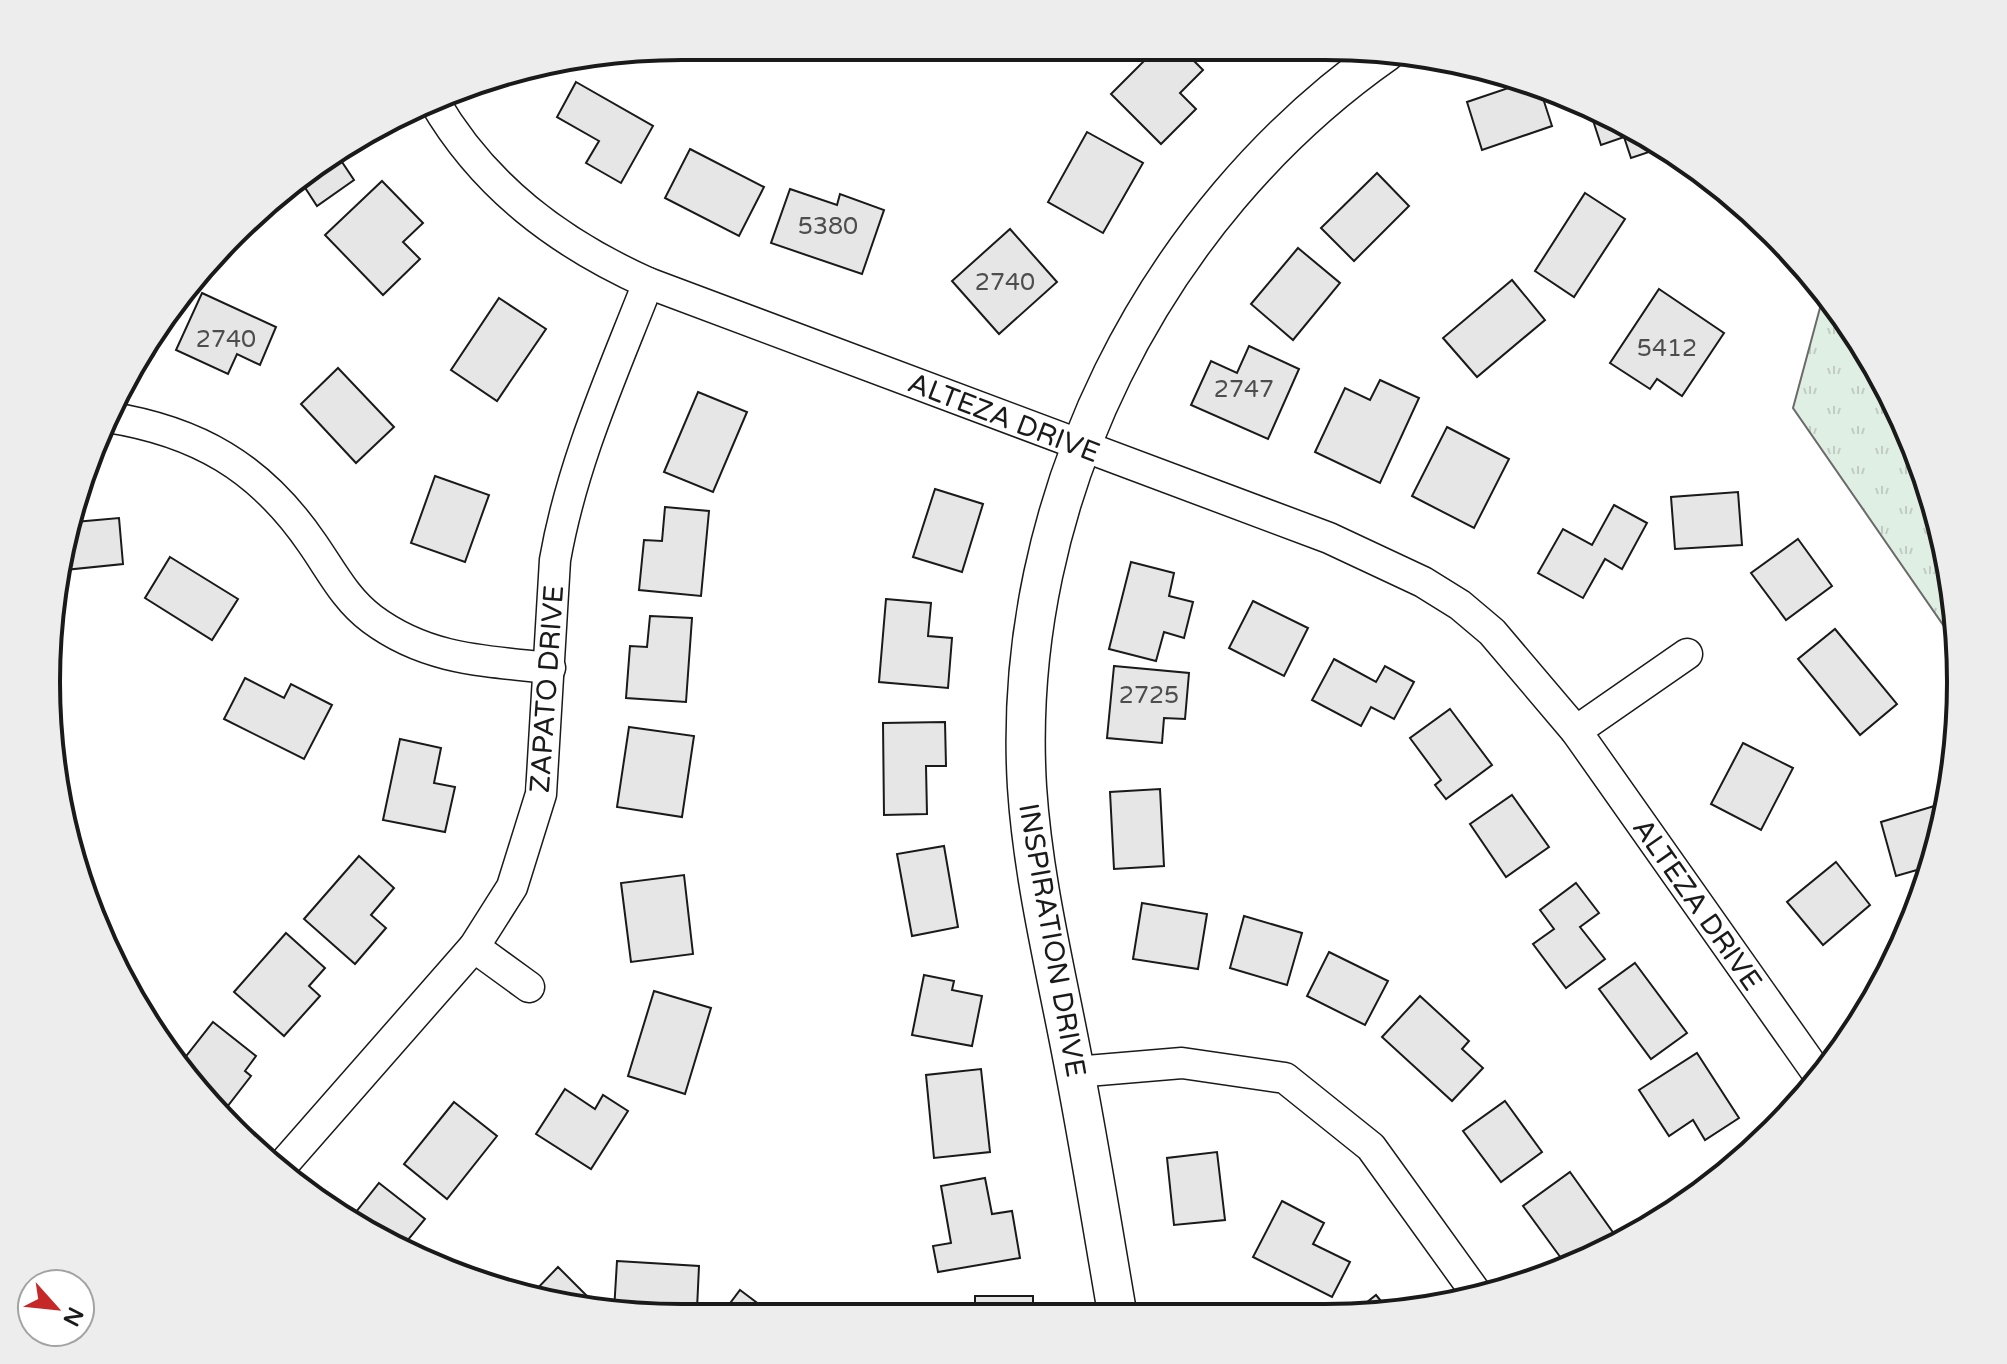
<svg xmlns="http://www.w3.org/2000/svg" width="2007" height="1364" viewBox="0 0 2007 1364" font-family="'Varela Round',sans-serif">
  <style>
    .park { fill: url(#park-tufts); stroke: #6a6a6a; stroke-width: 2 }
    .building { fill: #e6e6e6; stroke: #1a1a1a; stroke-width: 2 }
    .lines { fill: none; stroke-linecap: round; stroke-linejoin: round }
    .minor-casing { stroke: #1a1a1a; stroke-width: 33 }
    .tertiary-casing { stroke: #1a1a1a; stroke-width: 41 }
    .minor { stroke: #fff; stroke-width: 30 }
    .tertiary { stroke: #fff; stroke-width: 38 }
    .labels { text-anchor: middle; stroke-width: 6; stroke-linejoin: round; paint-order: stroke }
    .number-label { font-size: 24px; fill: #4d4d4d }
    .street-label { font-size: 28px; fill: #1a1a1a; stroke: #fff }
    .rim { fill: none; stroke: #1a1a1a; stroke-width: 4 }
  </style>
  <defs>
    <pattern id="park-tufts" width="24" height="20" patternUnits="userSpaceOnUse" patternTransform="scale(2)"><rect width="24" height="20" fill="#e0efe3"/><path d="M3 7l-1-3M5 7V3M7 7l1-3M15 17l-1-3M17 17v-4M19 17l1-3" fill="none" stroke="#c0ccc2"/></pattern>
  </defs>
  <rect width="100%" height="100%" fill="#fff"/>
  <path class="park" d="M 1824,293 L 1854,328 L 1912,438 L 1949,557 L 1957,645 L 1793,408 Z"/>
  <g class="building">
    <path d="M 1159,46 L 1179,46 L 1203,70 L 1180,93 L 1196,109 L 1161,144 L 1111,94 Z"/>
    <path d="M 576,82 L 653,126 L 621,183 L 586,163 L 599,141 L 557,117 Z"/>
    <path d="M 1523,83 L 1540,89 L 1552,126 L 1482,150 L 1467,102 Z"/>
    <path d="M 1588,105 L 1607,112 L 1658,149 L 1631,158 L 1624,137 L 1601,145 Z"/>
    <path d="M 1087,132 L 1143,163 L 1103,233 L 1048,202 Z"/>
    <path d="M 690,149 L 764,187 L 739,236 L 665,198 Z"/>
    <path d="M 334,150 L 354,180 L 317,206 L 300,180 Z"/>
    <path d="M 1377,173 L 1409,206 L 1354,261 L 1321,228 Z"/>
    <path d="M 382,181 L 423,223 L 403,242 L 420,259 L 383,295 L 325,235 Z"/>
    <path d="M 790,189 L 837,205 L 840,194 L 884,210 L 862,274 L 771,243 Z"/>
    <path d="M 1585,193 L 1625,219 L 1574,297 L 1535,271 Z"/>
    <path d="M 1010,229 L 1057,282 L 999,334 L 952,281 Z"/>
    <path d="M 1298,248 L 1340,283 L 1293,340 L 1251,304 Z"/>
    <path d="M 1512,280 L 1545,320 L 1477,377 L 1443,338 Z"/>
    <path d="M 1659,289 L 1724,333 L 1682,396 L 1657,379 L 1650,389 L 1610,363 Z"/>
    <path d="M 202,293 L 276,327 L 260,365 L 237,354 L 228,374 L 176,350 Z"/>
    <path d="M 499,298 L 546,329 L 497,401 L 451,370 Z"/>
    <path d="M 160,324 L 154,355 L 144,353 Z"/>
    <path d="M 1249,346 L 1299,369 L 1268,439 L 1191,405 L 1211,361 L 1237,373 Z"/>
    <path d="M 338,368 L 394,427 L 356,463 L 301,404 Z"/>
    <path d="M 1380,380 L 1419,398 L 1380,483 L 1315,452 L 1345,388 L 1370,400 Z"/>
    <path d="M 698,392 L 747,412 L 713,492 L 664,472 Z"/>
    <path d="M 1447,427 L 1509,459 L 1474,528 L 1412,496 Z"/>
    <path d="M 435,476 L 489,495 L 465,562 L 411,543 Z"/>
    <path d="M 935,489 L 983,504 L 962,572 L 913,557 Z"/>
    <path d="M 1738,492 L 1742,545 L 1675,549 L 1671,497 Z"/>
    <path d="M 1614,505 L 1647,523 L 1622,569 L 1605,559 L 1583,598 L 1538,573 L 1563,529 L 1592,545 Z"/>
    <path d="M 665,507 L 709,511 L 701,596 L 639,590 L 644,540 L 662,541 Z"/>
    <path d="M 119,518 L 123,564 L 64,570 L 75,522 Z"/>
    <path d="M 1798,539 L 1832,586 L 1786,620 L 1751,573 Z"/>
    <path d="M 170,557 L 238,599 L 212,640 L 145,598 Z"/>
    <path d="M 1131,562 L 1174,573 L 1169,596 L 1193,602 L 1184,638 L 1164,632 L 1156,661 L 1109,649 Z"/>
    <path d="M 886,599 L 931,603 L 928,636 L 952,638 L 948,688 L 879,682 Z"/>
    <path d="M 1253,601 L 1308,628 L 1284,676 L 1229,648 Z"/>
    <path d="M 650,616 L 692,618 L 686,702 L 626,698 L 630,646 L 647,647 Z"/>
    <path d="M 1835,629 L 1897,704 L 1860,735 L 1798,659 Z"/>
    <path d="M 1334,659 L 1376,682 L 1385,666 L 1414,682 L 1394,719 L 1371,707 L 1361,726 L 1312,700 Z"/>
    <path d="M 1114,666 L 1189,673 L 1185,719 L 1164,718 L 1162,743 L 1107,738 Z"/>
    <path d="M 245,678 L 284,698 L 291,684 L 332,705 L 304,759 L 224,719 Z"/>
    <path d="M 1450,709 L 1492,765 L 1446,799 L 1435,785 L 1441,780 L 1410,738 Z"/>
    <path d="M 945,722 L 946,766 L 926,766 L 927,814 L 884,815 L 883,723 Z"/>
    <path d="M 629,727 L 694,736 L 682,817 L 617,807 Z"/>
    <path d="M 400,739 L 441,748 L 434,783 L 455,787 L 445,832 L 383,820 Z"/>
    <path d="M 1743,743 L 1793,768 L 1761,830 L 1711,804 Z"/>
    <path d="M 1160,789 L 1164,866 L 1114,869 L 1110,792 Z"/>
    <path d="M 1512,795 L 1549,847 L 1506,877 L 1470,824 Z"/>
    <path d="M 1941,804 L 1945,819 L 1931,866 L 1896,876 L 1881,822 Z"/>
    <path d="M 944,846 L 958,927 L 912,936 L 897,854 Z"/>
    <path d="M 359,856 L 394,888 L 371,915 L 386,928 L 355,964 L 304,919 Z"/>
    <path d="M 1836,862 L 1870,905 L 1823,945 L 1787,902 Z"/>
    <path d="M 684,875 L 693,954 L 631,962 L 621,883 Z"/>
    <path d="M 1576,883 L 1599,913 L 1580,927 L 1605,959 L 1566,988 L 1533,944 L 1554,929 L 1540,910 Z"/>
    <path d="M 1142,903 L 1207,914 L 1198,969 L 1133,959 Z"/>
    <path d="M 1244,916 L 1302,933 L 1287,985 L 1230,968 Z"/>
    <path d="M 286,933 L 325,968 L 309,986 L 320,996 L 284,1036 L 234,992 Z"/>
    <path d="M 1329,952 L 1388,981 L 1365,1025 L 1307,996 Z"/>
    <path d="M 1635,963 L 1687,1033 L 1651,1059 L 1599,989 Z"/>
    <path d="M 924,975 L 954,981 L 952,990 L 982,996 L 972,1046 L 912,1035 Z"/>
    <path d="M 654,991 L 711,1008 L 685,1094 L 628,1076 Z"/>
    <path d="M 1420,996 L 1469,1041 L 1462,1049 L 1483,1068 L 1452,1101 L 1382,1037 Z"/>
    <path d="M 213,1022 L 256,1056 L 245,1071 L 251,1076 L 220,1116 L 180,1064 Z"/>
    <path d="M 1697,1053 L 1739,1118 L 1705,1140 L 1693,1120 L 1669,1136 L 1639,1090 Z"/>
    <path d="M 981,1069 L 990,1152 L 934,1158 L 926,1075 Z"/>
    <path d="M 565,1089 L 595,1109 L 603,1095 L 628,1111 L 591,1169 L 536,1134 Z"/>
    <path d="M 1505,1101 L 1542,1152 L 1501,1182 L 1463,1131 Z"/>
    <path d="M 454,1102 L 497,1136 L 447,1199 L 404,1164 Z"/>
    <path d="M 1217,1152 L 1225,1220 L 1174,1225 L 1167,1158 Z"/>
    <path d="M 1570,1172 L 1617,1238 L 1569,1269 L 1523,1206 Z"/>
    <path d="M 985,1178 L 992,1214 L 1012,1211 L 1020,1258 L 938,1272 L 933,1246 L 951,1243 L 941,1186 Z"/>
    <path d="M 379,1183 L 425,1219 L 399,1251 L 352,1217 Z"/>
    <path d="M 1282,1201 L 1324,1223 L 1313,1244 L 1350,1262 L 1332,1297 L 1253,1257 Z"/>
    <path d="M 617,1261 L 699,1266 L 697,1309 L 665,1307 L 664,1316 L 614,1311 Z"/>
    <path d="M 558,1267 L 597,1306 L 594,1309 L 558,1306 L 530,1296 Z"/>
    <path d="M 740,1290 L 772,1314 L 770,1318 L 719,1318 Z"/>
    <path d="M 1376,1295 L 1390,1312 L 1351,1315 Z"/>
    <rect x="975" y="1296" width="58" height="22"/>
  </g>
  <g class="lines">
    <g class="minor-casing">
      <g id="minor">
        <path d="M 434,101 C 484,187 559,243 648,283 L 1329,538 L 1423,582 L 1460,605 L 1492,632 L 1576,731 L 1820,1077"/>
        <path d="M 107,417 C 197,431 260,467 312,543 C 331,570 345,599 372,619 C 427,660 485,661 550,668"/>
        <path d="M 1576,731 L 1687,654"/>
        <path d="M 474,947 L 529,987"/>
        <path d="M 1075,1072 L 1182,1063 L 1285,1078 L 1371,1147 L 1479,1297"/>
        <path d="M 281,1167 L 474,947 L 512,887 L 541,794 L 555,560 C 572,463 612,375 648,283"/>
      </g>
    </g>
    <g class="tertiary-casing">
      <path id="tertiary" d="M 1118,1318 C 1103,1231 1089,1143 1072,1056 C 1055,967 1033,878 1027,787 C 1010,502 1153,215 1386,52"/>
    </g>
    <use href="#minor" class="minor"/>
    <use href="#tertiary" class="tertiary"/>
  </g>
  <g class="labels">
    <g class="number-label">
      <text x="828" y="234">5380</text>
      <text x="1005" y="290">2740</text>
      <text x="226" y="347">2740</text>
      <text x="1667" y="356">5412</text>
      <text x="1244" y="397">2747</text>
      <text x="1149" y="703">2725</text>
    </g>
    <g class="street-label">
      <text transform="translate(1004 417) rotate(21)" y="10">ALTEZA DRIVE</text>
      <text transform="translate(546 689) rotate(-86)" y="10">ZAPATO DRIVE</text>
      <text transform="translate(1698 904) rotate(55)" y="10">ALTEZA DRIVE</text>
      <text transform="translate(1053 940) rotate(80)" y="10">INSPIRATION DRIVE</text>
    </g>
  </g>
  <path d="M0 0H2007V1364H0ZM682 60H1325A622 622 0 0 1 1947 682V682A622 622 0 0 1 1325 1304H682A622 622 0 0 1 60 682V682A622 622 0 0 1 682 60Z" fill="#ededed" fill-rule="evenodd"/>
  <path class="rim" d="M682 60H1325A622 622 0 0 1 1947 682V682A622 622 0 0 1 1325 1304H682A622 622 0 0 1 60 682V682A622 622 0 0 1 682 60Z"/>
  <g transform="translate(56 1308) rotate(117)"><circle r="38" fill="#ffffff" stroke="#a3a3a3" stroke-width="2"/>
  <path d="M0-6L14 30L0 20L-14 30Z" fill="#c62828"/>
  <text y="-12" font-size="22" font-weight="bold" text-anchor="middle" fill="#1a1a1a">N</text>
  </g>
</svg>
